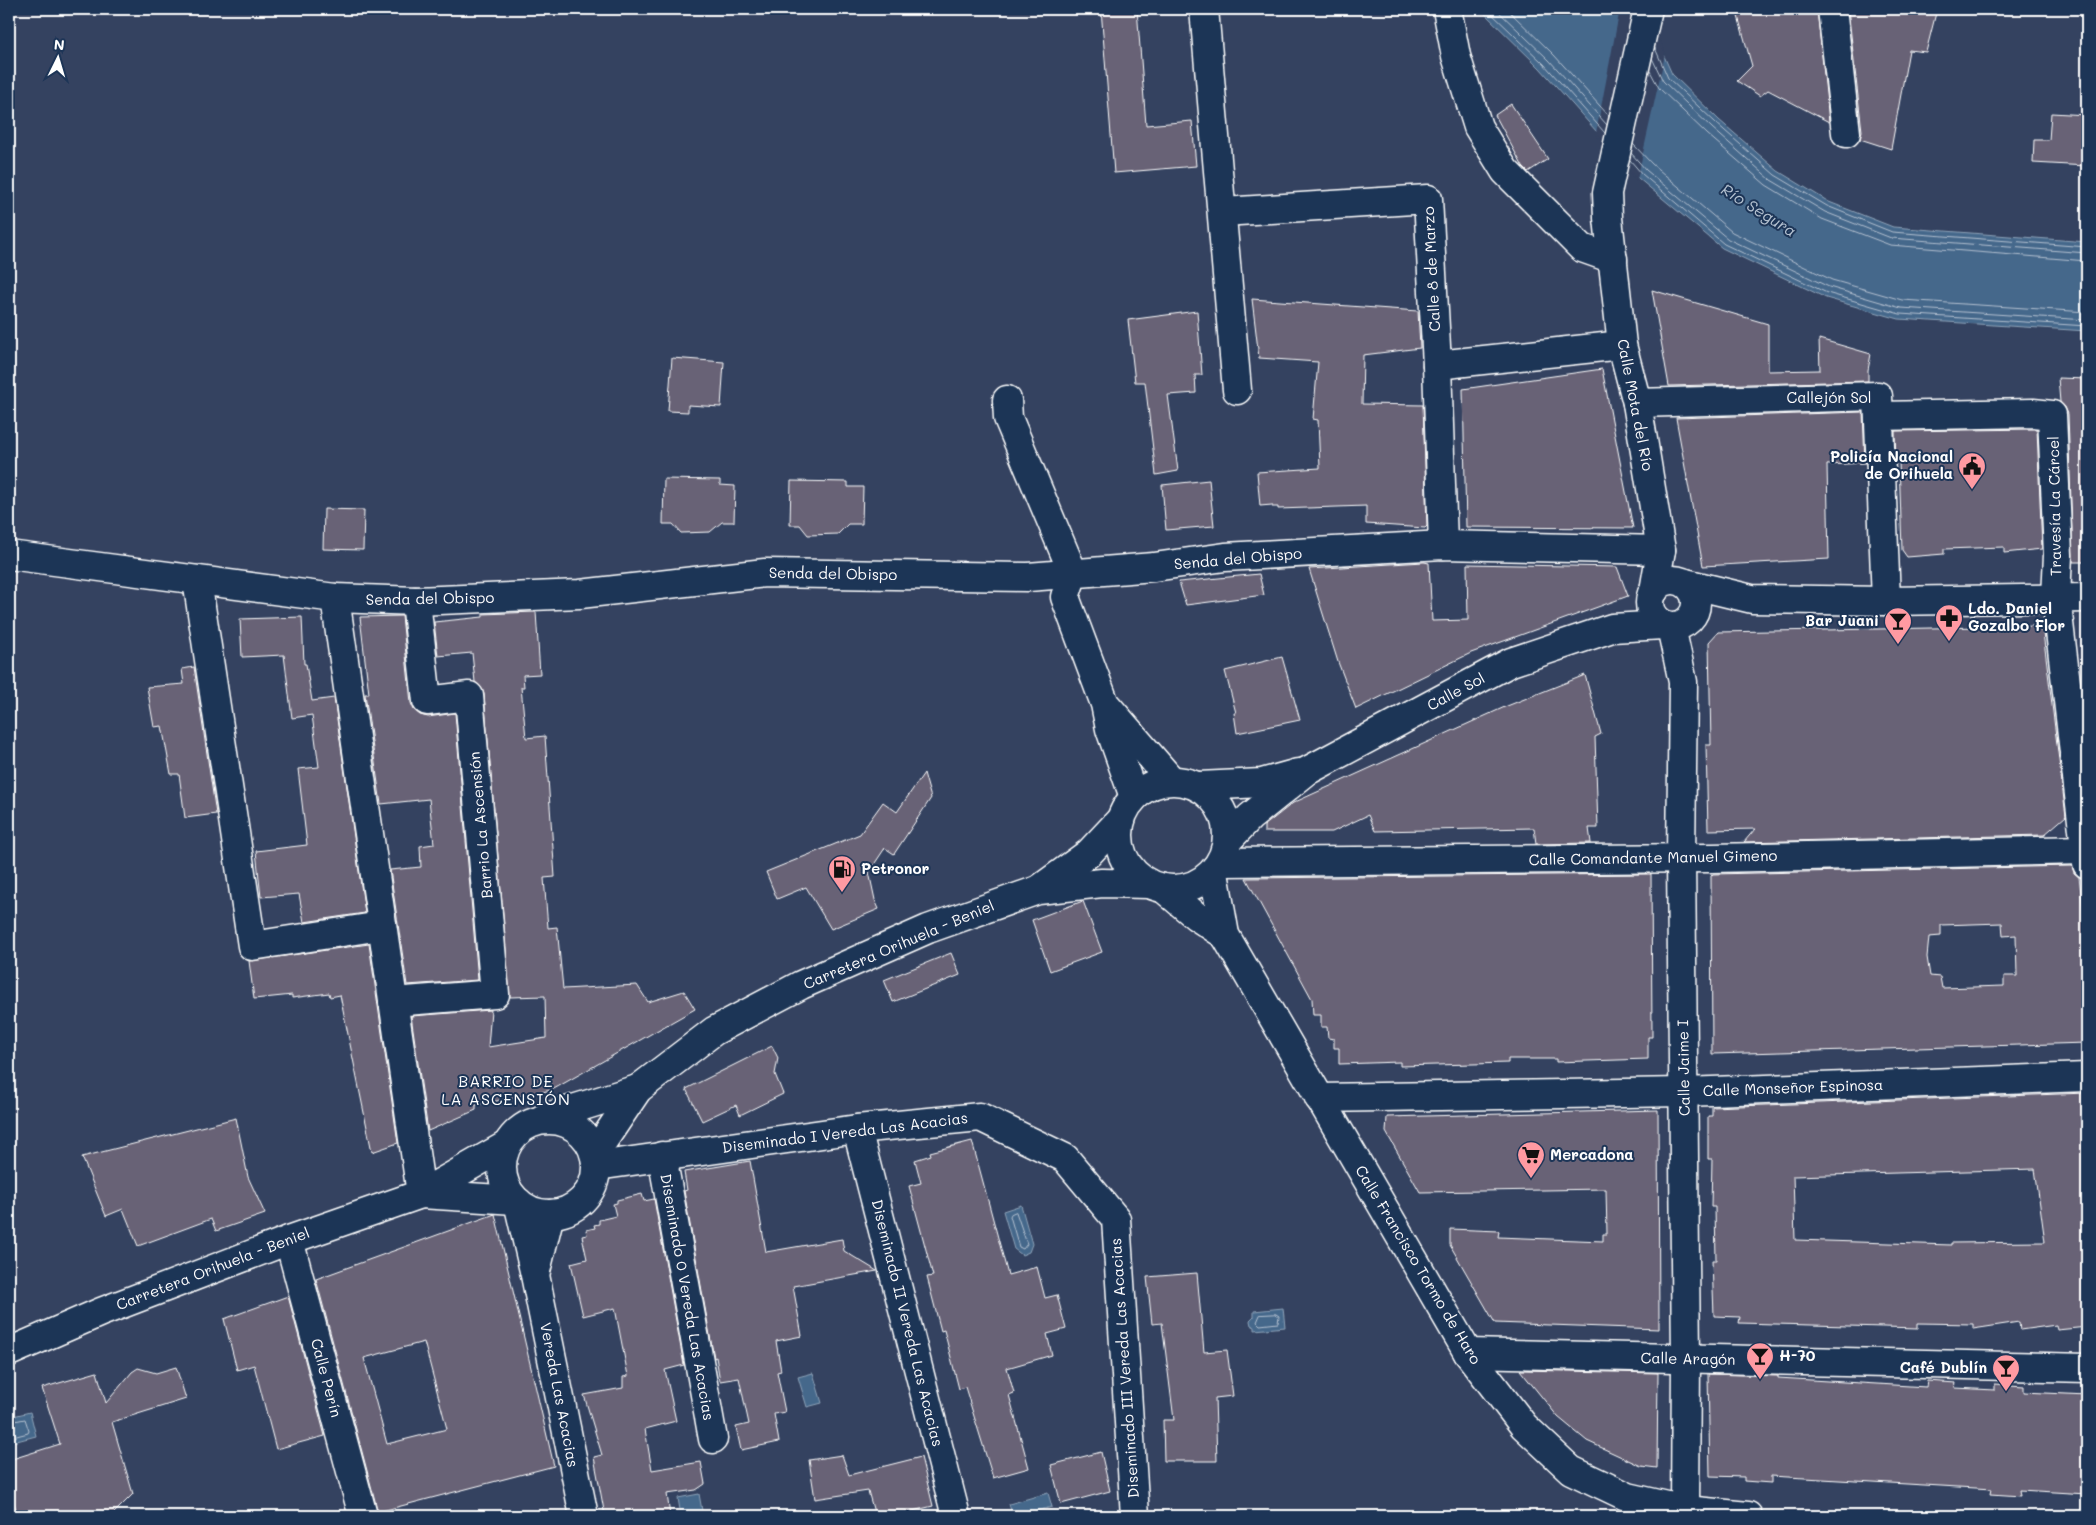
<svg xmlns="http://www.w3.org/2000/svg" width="2096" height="1525" viewBox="0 0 2096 1525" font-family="Mali,sans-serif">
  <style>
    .water { fill: #45678b; stroke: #8fa4b9 }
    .pier { fill: #344260 }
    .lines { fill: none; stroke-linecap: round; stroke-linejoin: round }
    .shore { stroke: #b5c2d1; stroke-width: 1 }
    .building { fill: #686276; stroke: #fff; fill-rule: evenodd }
    .street-casing { stroke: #fff; stroke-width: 31 }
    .secondary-casing { stroke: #fff; stroke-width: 31 }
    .street { stroke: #1d3557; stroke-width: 28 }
    .secondary { stroke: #1d3557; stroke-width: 28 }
    .labels { text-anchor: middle; stroke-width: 4; stroke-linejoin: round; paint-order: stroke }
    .street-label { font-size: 15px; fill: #fff; stroke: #1d3557 }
    .poi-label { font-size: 15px; font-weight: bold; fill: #fff; stroke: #1d3557; text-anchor: start }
    .water-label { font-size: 16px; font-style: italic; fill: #b5c2d1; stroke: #1d3557 }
    .neighbourhood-label { font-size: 16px; letter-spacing: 1px; fill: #fff; stroke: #1d3557 }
  </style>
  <rect width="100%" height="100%" fill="#344260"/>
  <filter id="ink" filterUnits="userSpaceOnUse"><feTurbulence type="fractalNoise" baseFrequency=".02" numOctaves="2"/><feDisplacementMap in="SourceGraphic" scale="10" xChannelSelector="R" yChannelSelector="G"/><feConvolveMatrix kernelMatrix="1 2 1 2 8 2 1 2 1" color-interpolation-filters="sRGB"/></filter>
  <g filter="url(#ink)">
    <g class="water">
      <path d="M 1480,9 L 1643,9 L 1672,74 L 1719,120 L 1778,171 L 1829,202 L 1893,227 L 2087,242 L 2087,331 L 1899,319 L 1826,298 L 1722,248 L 1638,178 L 1540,68 Z"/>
      <path d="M 1021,1205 L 1032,1244 L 1029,1252 L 1022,1255 L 1014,1249 L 1003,1211 Z"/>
      <path d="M 1283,1308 L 1285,1327 L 1255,1330 L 1255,1327 L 1251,1325 L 1250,1321 L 1254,1317 L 1254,1311 Z"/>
      <path d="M 813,1373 L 822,1403 L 807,1407 L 798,1377 Z"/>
      <path d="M 30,1412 L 36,1436 L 9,1443 L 9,1417 Z"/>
      <path d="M 1048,1493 L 1052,1507 L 1021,1515 L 1020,1511 L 1012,1514 L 1009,1504 Z"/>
      <path d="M 699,1494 L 703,1516 L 681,1516 L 678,1498 Z"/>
    </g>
    <path class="pier" d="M 1620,9 L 1646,9 L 1665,54 L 1637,180 L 1596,133 Z"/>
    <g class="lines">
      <g class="shore">
        <path d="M 1487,9 L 1544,64 L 1605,133"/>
        <path d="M 1496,9 L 1549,60 L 1607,125"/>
        <path d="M 1507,9 L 1554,55 L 1609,116"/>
        <path d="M 1655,48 L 1668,78 L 1716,123 L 1775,175 L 1827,206 L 1892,232 L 2087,247"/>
        <path d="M 1652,58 L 1663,81 L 1712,128 L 1771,180 L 1825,212 L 1891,238 L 2087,253"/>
        <path d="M 1650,71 L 1659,88 L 1707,134 L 1766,185 L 1822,219 L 1890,245 L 2087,261"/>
        <path d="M 1633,144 L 1652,164 L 1732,232 L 1832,280 L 1902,300 L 2087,312"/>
        <path d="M 1631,153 L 1646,170 L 1728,239 L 1829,287 L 1901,308 L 2087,320"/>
        <path d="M 1630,160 L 1642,174 L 1724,244 L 1827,293 L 1900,314 L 2087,326"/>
        <path d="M 1016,1212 L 1027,1244 L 1023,1249 L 1019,1247 L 1010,1216 L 1011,1214 Z"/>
        <path d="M 1276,1314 L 1279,1316 L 1278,1323 L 1260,1325 L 1257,1322 L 1260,1315 Z"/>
        <path d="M 9,1422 L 25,1419 L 29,1431 L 28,1433 L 9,1438"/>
      </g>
    </g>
    <g class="building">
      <path d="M 1101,9 L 1137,9 L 1146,125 L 1192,121 L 1196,166 L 1114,173 Z"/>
      <path d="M 1736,9 L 1817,9 L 1829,122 L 1768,90 L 1760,96 L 1737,81 L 1752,66 Z"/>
      <path d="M 1848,9 L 1937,9 L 1926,52 L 1909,50 L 1891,149 L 1860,139 L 1862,131 Z"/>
      <path d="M 1511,104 L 1548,159 L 1528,172 L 1523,167 L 1495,115 Z"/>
      <path d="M 2051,113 L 2087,115 L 2087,166 L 2033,163 L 2034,140 L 2049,140 Z"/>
      <path d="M 1652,290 L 1768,324 L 1768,371 L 1820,370 L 1819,339 L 1871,354 L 1868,370 L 1868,381 L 1669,386 Z"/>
      <path d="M 1252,299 L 1418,311 L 1420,348 L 1363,355 L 1362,404 L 1423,405 L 1427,526 L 1425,528 L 1366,524 L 1366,506 L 1278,509 L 1278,507 L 1272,507 L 1272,505 L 1260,506 L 1257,472 L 1320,468 L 1318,420 L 1313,419 L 1318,362 L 1259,358 Z"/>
      <path d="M 1197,311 L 1202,375 L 1195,375 L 1196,393 L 1168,395 L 1178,471 L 1156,475 L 1145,382 L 1135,382 L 1128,320 Z"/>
      <path d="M 672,358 L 724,362 L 721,407 L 688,405 L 688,412 L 668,411 Z"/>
      <path d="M 1602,369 L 1633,528 L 1466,527 L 1463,389 Z"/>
      <path d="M 2058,378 L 2087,379 L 2087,562 L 2073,562 L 2068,414 L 2065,407 L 2060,402 Z"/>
      <path d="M 1863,412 L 1865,463 L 1827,465 L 1829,559 L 1703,566 L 1676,418 Z"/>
      <path d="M 2037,429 L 2042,549 L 2004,553 L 2004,547 L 1944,549 L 1944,554 L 1907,557 L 1902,550 L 1899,461 L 1896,462 L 1895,431 Z"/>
      <path d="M 664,479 L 720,480 L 720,485 L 735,486 L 734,522 L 722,522 L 710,532 L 681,533 L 673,524 L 663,524 Z"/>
      <path d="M 1209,480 L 1214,526 L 1166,530 L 1162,485 Z"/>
      <path d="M 791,481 L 848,482 L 848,487 L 863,487 L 862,524 L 848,524 L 838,534 L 808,535 L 800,525 L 790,525 Z"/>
      <path d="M 324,509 L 364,510 L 363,550 L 323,549 Z"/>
      <path d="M 1424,562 L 1429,563 L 1432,621 L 1468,620 L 1467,564 L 1617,567 L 1628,596 L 1471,653 L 1356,709 L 1338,662 L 1309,569 Z"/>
      <path d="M 1259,574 L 1264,595 L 1186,605 L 1179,582 Z"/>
      <path d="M 536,612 L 540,674 L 523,675 L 524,687 L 521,687 L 526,738 L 545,736 L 555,877 L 544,878 L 548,928 L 557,927 L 563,989 L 637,985 L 648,1002 L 684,991 L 695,1009 L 552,1090 L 476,1105 L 476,1110 L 428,1131 L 411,1016 L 491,1010 L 488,1047 L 546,1038 L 545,996 L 510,997 L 484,694 L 481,687 L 475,682 L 472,653 L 438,656 L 434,622 L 483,617 L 483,614 Z"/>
      <path d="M 402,616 L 411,703 L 414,710 L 420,715 L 428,717 L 455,713 L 478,980 L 407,985 L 390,870 L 421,867 L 420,846 L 434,844 L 429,799 L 381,804 L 365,694 L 369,694 L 360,617 Z"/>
      <path d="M 302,617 L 304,664 L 306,664 L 312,701 L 334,698 L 365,913 L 304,922 L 299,894 L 261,897 L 256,851 L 307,845 L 298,769 L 319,767 L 312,715 L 292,718 L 284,655 L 242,657 L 240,619 Z"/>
      <path d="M 2037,626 L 2043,633 L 2066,816 L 2044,835 L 1744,842 L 1755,829 L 1708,830 L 1706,745 L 1711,745 L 1709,642 L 1718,632 Z"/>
      <path d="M 1282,657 L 1300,720 L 1237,733 L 1234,713 L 1236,713 L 1225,671 Z"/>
      <path d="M 194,667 L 216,814 L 185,818 L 179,774 L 171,774 L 162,726 L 154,727 L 147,687 L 184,684 L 182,669 Z"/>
      <path d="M 1585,675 L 1601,734 L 1595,737 L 1598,828 L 1589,828 L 1591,843 L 1536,844 L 1534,828 L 1375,831 L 1368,815 L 1332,832 L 1264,832 L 1264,826 L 1293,803 L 1507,706 Z"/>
      <path d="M 924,773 L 931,798 L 894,854 L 885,848 L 869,872 L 875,900 L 879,909 L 831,929 L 806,887 L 777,899 L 766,872 L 860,834 L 883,802 L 897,812 Z"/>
      <path d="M 2072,866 L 2074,873 L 2079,877 L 2087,941 L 2087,1043 L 1712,1054 L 1711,876 L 1713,874 ZM 2002,923 L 2003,936 L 2016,935 L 2017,976 L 2004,976 L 2004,986 L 1942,988 L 1940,977 L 1930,976 L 1927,957 L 1929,937 L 1941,936 L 1941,925 Z"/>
      <path d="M 1651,874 L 1652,1037 L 1648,1037 L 1648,1059 L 1556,1062 L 1556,1059 L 1508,1059 L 1508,1063 L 1400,1066 L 1400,1062 L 1339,1064 L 1339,1048 L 1334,1048 L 1334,1039 L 1328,1038 L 1327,1027 L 1321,1027 L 1321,1015 L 1313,1015 L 1312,999 L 1246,878 Z"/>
      <path d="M 1083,901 L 1102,952 L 1050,971 L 1032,920 Z"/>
      <path d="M 369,944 L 398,1143 L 372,1152 L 340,995 L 330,997 L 329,993 L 292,998 L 292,995 L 254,999 L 249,961 Z"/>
      <path d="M 951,953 L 960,975 L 893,1002 L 884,980 Z"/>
      <path d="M 772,1046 L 778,1058 L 775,1074 L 783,1094 L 740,1115 L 736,1105 L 702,1121 L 686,1089 Z"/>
      <path d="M 2087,1093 L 2087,1327 L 2057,1330 L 2056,1325 L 2020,1330 L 2019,1322 L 1973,1329 L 1973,1324 L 1918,1323 L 1918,1328 L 1884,1327 L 1739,1323 L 1740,1317 L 1714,1316 L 1712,1260 L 1716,1260 L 1715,1207 L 1711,1207 L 1712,1159 L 1708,1159 L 1708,1116 L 1712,1116 L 1712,1107 ZM 2035,1169 L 2045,1242 L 1951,1243 L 1951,1245 L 1795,1240 L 1793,1176 Z"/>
      <path d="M 1658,1110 L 1659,1329 L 1495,1323 L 1450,1245 L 1450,1229 L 1499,1231 L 1498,1237 L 1603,1241 L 1603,1234 L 1607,1234 L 1606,1189 L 1420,1192 L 1386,1132 L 1387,1117 Z"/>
      <path d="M 236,1118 L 248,1177 L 265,1214 L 216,1231 L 211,1219 L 138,1246 L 123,1209 L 106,1216 L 82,1157 Z"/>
      <path d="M 972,1141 L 1008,1275 L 1037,1267 L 1045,1298 L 1057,1295 L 1066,1329 L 1047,1334 L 1052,1355 L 1007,1368 L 1014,1393 L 1009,1395 L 1029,1468 L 993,1478 L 965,1387 L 959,1389 L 944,1330 L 941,1331 L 927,1277 L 933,1276 L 909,1186 L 921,1183 L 915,1160 L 931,1155 L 930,1152 Z"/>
      <path d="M 750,1161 L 766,1252 L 842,1239 L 844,1251 L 877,1271 L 793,1286 L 802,1336 L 776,1341 L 781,1371 L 777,1372 L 785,1412 L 774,1414 L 779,1442 L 741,1450 L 736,1427 L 749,1424 L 739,1378 L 720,1381 L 716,1357 L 714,1358 L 684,1191 L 687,1190 L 684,1172 Z"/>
      <path d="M 642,1194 L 644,1201 L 654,1199 L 684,1365 L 665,1370 L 676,1421 L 645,1429 L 652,1470 L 701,1462 L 705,1484 L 696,1490 L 667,1494 L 670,1516 L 605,1516 L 594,1457 L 602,1455 L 584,1395 L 623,1388 L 623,1377 L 628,1376 L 615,1308 L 583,1316 L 571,1263 L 587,1259 L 582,1236 L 587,1235 L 586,1230 L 595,1228 L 594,1225 L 599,1224 L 599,1220 L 616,1216 L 613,1204 L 617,1203 L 617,1200 Z"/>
      <path d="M 495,1214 L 554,1466 L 378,1512 L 316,1279 ZM 424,1342 L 447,1429 L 387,1444 L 364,1358 Z"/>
      <path d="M 1197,1273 L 1204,1352 L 1227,1350 L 1233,1396 L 1215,1398 L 1217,1461 L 1164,1461 L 1163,1420 L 1174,1420 L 1162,1323 L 1152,1324 L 1147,1277 Z"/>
      <path d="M 288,1296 L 325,1436 L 276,1449 L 254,1365 L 237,1370 L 224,1319 Z"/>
      <path d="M 176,1367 L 186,1399 L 112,1422 L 133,1494 L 111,1516 L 18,1516 L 9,1487 L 11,1478 L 9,1460 L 60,1444 L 42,1388 L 97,1372 L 106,1403 L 132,1372 L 138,1368 L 156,1373 Z"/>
      <path d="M 1520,1370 L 1658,1373 L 1657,1468 L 1641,1466 L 1587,1441 L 1558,1417 Z"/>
      <path d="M 1708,1374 L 1778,1376 L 1778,1378 L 1926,1387 L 1927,1381 L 1956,1383 L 1955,1388 L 1995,1390 L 1995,1384 L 2024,1386 L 2024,1392 L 2087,1395 L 2087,1494 L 2020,1490 L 2021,1496 L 1991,1494 L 1992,1489 L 1771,1476 L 1771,1483 L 1744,1481 L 1744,1477 L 1710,1476 Z"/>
      <path d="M 1101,1452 L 1110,1491 L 1061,1504 L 1051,1465 Z"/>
      <path d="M 842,1455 L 849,1475 L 921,1457 L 933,1506 L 892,1516 L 875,1516 L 868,1491 L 815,1499 L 809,1460 Z"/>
    </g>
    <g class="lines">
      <g class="street-casing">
        <g id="street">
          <path d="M 1204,9 L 1237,390"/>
          <path d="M 1447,9 L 1456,56 L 1478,127 L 1505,171 L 1582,248 L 1613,259"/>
          <path d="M 1832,9 L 1846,133"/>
          <path d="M 1223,212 L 1428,199 L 1437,365 L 1443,545"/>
          <path d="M 1437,365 L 1622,345"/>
          <path d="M 1007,400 L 1008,418 L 1073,573 L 1065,597 L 1105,704 L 1110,729 L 1134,797"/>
          <path d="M 1637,403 L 1878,396 L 1886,601"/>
          <path d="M 1879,416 L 2033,413 L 2052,415 L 2058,555 L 2056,597 L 2087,864"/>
          <path d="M 9,555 L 335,598 L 416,601 L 580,594 L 765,573 L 1028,577 L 1154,567 L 1225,557 L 1443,545 L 1661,550"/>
          <path d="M 197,580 L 252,946 L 381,926"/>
          <path d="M 335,598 L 421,1194"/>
          <path d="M 1671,627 L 1683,682 L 1681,858 L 1686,1359 L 1685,1510"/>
          <path d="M 1108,707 L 1171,780"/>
          <path d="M 1221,862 L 1712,858 L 2087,850"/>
          <path d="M 393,1002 L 495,994 L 469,696 L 427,701 L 416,601"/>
          <path d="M 1319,1098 L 1684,1092 L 2087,1077"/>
          <path d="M 857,1129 L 956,1516"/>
          <path d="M 662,1156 L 713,1439"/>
          <path d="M 597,1166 L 857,1129 L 980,1117 L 1065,1158 L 1116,1219 L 1135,1516"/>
          <path d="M 518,1202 L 535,1275 L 584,1516"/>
          <path d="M 289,1240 L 363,1516"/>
          <path d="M 536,1271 L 550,1214"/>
          <path d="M 1468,1353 L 2087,1368"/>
        </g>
      </g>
      <g class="secondary-casing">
        <g id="secondary">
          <path d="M 1648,9 L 1607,193 L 1608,218 L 1622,345 L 1637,403 L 1661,550 L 1654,591"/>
          <circle cx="1673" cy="603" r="23"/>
          <path d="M 1686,583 L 1752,599 L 1886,601 L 2087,598"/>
          <circle cx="1173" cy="835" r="54"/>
          <path d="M 1199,786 L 1262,783 L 1298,773"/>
          <path d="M 1227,841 L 1250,817 L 1307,771 L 1511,662 L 1612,628 L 1663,625"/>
          <path d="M 1214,873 L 1225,935 L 1468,1353 L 1524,1426 L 1571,1470 L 1628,1497 L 1685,1510 L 1748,1516"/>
          <path d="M 1041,888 L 1089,853 L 1121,819"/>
          <path d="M 1163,888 L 1196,916 L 1225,935"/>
          <path d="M 544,1118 L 638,1089"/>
          <circle cx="549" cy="1167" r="47"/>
          <path d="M 595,1153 L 638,1089 L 714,1031 L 801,985 L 928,929 L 1038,890 L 1102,883 L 1149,884"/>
          <path d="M 421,1194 L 515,1200"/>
          <path d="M 9,1352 L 101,1312 L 289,1240 L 421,1194 L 507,1145"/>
        </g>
      </g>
      <use href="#street" class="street"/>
      <use href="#secondary" class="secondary"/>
    </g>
  </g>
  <defs>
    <g id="civic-pin" transform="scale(1.4375)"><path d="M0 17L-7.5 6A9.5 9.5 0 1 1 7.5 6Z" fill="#ff9aa2" stroke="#1d3557"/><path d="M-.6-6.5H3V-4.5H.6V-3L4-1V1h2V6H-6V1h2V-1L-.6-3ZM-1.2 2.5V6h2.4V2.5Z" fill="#111"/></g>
    <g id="pharmacy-pin" transform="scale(1.4375)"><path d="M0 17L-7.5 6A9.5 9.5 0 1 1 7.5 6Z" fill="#ff9aa2" stroke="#1d3557"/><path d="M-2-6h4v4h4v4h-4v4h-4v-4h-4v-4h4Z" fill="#111"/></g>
    <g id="bar-pin" transform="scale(1.4375)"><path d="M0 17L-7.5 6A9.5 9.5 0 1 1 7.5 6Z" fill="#ff9aa2" stroke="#1d3557"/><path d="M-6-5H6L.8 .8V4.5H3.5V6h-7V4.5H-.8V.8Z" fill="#111"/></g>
    <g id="fuel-pin" transform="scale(1.4375)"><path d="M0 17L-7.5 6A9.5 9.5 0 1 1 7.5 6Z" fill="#ff9aa2" stroke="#1d3557"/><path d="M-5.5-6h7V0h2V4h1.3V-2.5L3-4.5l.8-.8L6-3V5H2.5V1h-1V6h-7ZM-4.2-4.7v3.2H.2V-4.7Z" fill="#111"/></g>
    <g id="supermarket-pin" transform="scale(1.4375)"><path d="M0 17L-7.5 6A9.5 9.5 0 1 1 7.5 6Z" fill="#ff9aa2" stroke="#1d3557"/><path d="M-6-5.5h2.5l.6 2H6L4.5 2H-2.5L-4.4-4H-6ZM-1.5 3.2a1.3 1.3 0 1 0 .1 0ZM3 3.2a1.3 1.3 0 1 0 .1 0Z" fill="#111"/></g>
  </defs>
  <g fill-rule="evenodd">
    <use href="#civic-pin" x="1972" y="466"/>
    <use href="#pharmacy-pin" x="1949" y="618"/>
    <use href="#bar-pin" x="1898" y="621"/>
    <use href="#fuel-pin" x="842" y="869"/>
    <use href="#supermarket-pin" x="1531" y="1155"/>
    <use href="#bar-pin" x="1760" y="1356"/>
    <use href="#bar-pin" x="2006" y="1368"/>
  </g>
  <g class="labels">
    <g class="street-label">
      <text transform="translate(1432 269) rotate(-93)" y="5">Calle 8 de Marzo</text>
      <text x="1829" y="403">Callejón Sol</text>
      <text transform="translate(1635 405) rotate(79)" y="5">Calle Mota del Río</text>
      <text transform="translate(2055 506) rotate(-91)" y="5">Travesía La Cárcel</text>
      <text transform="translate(1238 559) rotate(-5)" y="5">Senda del Obispo</text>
      <text transform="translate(833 574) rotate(1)" y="5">Senda del Obispo</text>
      <text transform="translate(430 599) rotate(-1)" y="5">Senda del Obispo</text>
      <text transform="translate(1456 692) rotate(-28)" y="5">Calle Sol</text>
      <text transform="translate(481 825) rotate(-95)" y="5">Barrio La Ascensión</text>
      <text transform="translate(1653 858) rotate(-1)" y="5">Calle Comandante Manuel Gimeno</text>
      <text transform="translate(899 945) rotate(-23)" y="5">Carretera Orihuela - Beniel</text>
      <text transform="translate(1684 1068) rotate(-91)" y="5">Calle Jaime I</text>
      <text transform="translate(1793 1088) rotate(-2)" y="5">Calle Monseñor Espinosa</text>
      <text transform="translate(845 1133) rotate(-7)" y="5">Diseminado I Vereda Las Acacias</text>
      <text transform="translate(1418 1265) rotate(59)" y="5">Calle Francisco Tormo de Haro</text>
      <text transform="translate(213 1269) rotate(-21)" y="5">Carretera Orihuela - Beniel</text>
      <text transform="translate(687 1297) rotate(80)" y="5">Diseminado 0 Vereda Las Acacias</text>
      <text transform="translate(907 1323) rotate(76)" y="5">Diseminado II Vereda Las Acacias</text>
      <text transform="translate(1688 1359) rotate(1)" y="5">Calle Aragón</text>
      <text transform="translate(1125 1368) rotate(-94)" y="5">Diseminado III Vereda Las Acacias</text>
      <text transform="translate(326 1378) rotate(75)" y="5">Calle Perín</text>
      <text transform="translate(559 1395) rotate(79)" y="5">Vereda Las Acacias</text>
    </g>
    <g class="poi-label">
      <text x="1953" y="462" text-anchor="end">Policía Nacional<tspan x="1953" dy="17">de Orihuela</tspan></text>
      <text x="1968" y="614">Ldo. Daniel<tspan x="1968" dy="17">Gozalbo Flor</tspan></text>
      <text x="1879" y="626" text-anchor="end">Bar Juani</text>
      <text x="861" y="874">Petronor</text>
      <text x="1550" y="1160">Mercadona</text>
      <text x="1779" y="1361">H-70</text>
      <text x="1987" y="1373" text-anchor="end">Café Dublín</text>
    </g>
    <g class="water-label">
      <text transform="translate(1759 210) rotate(32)" y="6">Río Segura</text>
    </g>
    <g class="neighbourhood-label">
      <text x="506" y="1087">BARRIO DE<tspan x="506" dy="18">LA ASCENSIÓN</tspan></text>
    </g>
  </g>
  <rect width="2096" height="1525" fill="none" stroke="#1d3557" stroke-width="30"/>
  <rect x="15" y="15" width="2066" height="1495" fill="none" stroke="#fff" stroke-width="2" filter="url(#ink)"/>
  <g transform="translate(58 58) rotate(5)" stroke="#1d3557" stroke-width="4" paint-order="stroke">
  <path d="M0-4L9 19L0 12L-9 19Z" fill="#ffffff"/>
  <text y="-8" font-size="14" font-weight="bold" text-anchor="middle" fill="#ffffff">N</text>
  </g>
</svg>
